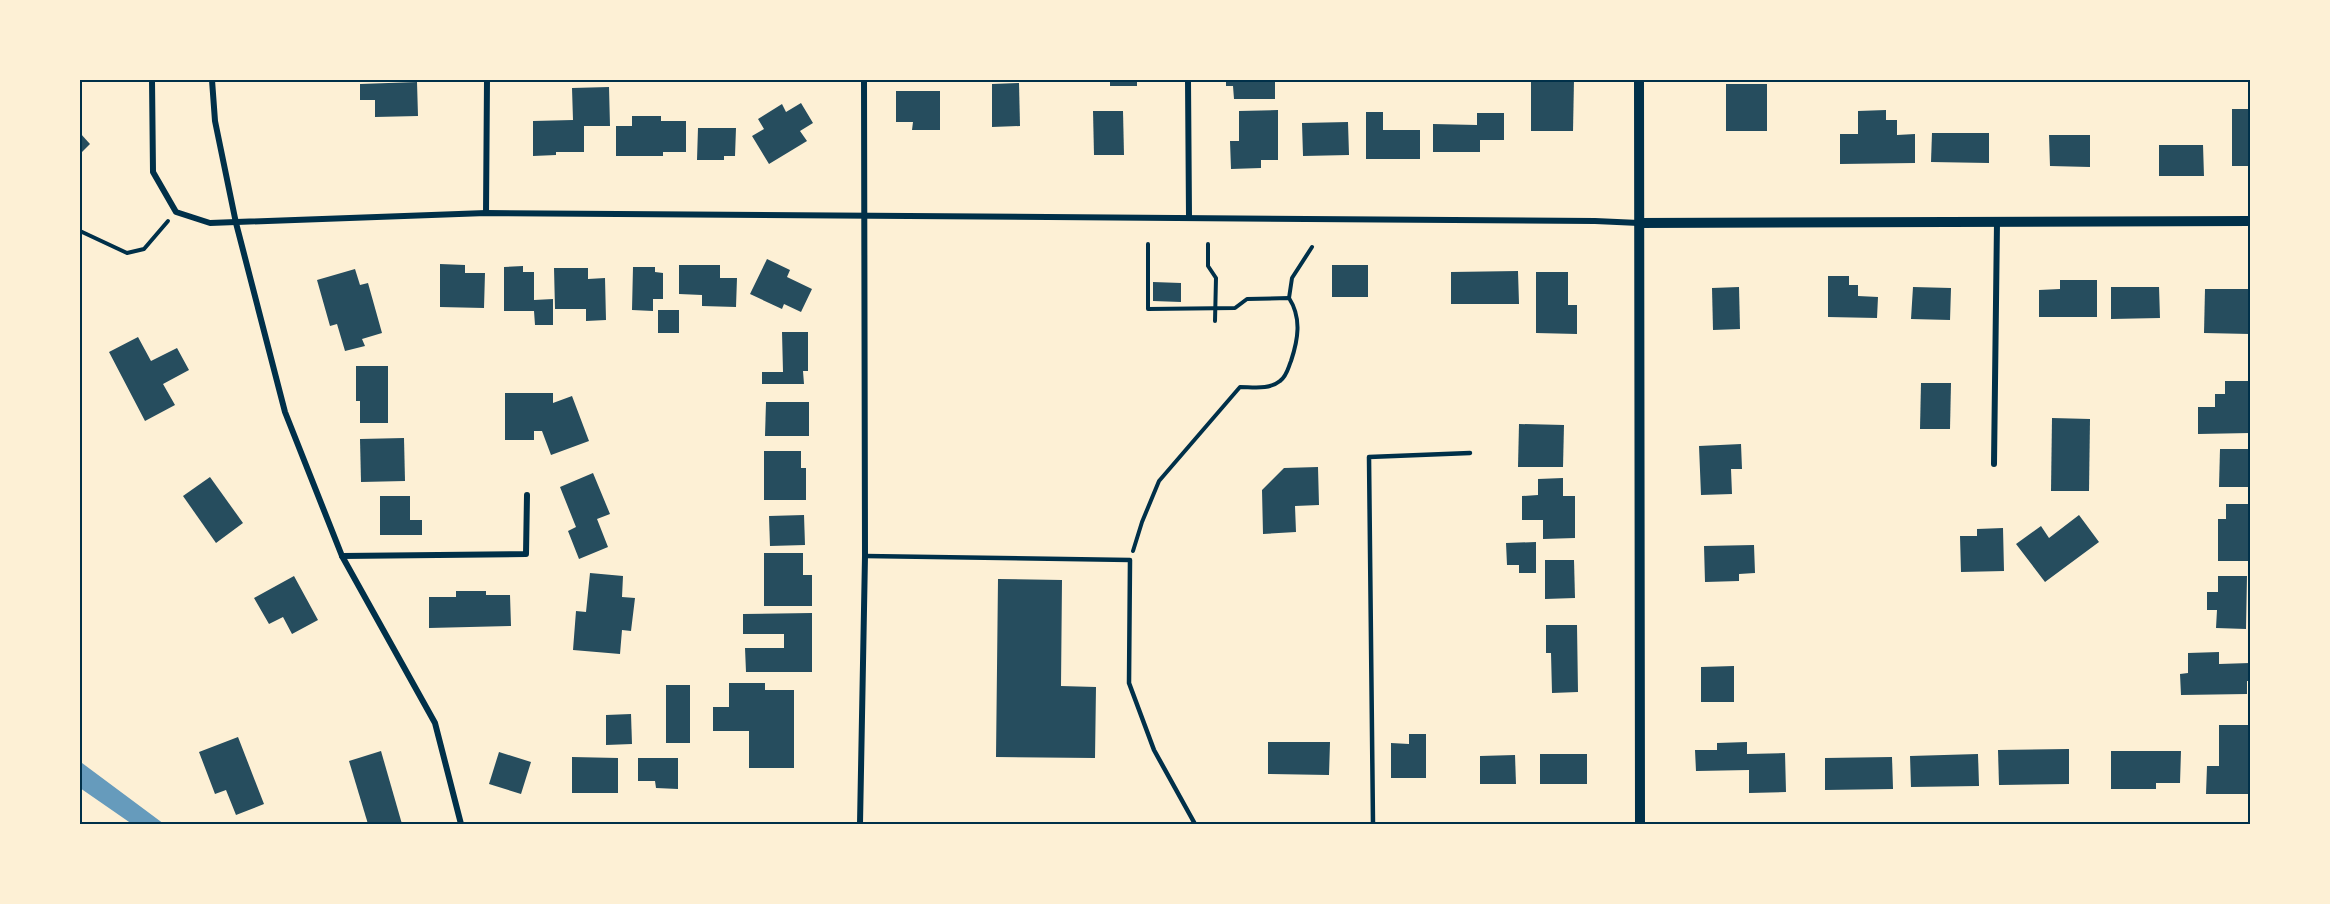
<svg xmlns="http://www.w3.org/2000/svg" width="2330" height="904" viewBox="0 0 2330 904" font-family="Raleway,sans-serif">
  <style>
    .water { fill: #669bbc }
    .building { fill: #264d5e }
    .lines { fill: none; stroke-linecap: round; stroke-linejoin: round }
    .path { stroke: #003049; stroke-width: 4 }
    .service { stroke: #003049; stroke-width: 4.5 }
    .minor { stroke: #003049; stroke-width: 6 }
    .tertiary { stroke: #003049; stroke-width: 10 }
    .neatline { fill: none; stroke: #003049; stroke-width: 2 }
  </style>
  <rect width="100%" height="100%" fill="#fdf0d5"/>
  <path class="water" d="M 80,761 L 82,763 L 164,824 L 132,824 L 80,788 Z"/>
  <g class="building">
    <rect x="1110" y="80" width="27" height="6"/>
    <path d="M 1226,80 L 1275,80 L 1275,99 L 1234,99 L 1233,86 L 1226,86 Z"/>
    <path d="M 1531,80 L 1574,80 L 1573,131 L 1531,131 Z"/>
    <path d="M 417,82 L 418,116 L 375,117 L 375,100 L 360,100 L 360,84 Z"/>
    <path d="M 1019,83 L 1020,126 L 992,127 L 992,84 Z"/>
    <rect x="1726" y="84" width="41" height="47"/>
    <path d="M 609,87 L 610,126 L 584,126 L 584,152 L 556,152 L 556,155 L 533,156 L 533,121 L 573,120 L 572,88 Z"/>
    <path d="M 896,91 L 940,91 L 940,130 L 912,130 L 913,122 L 896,122 Z"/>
    <path d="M 801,103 L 813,123 L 800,131 L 807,141 L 769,164 L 752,136 L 764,129 L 758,119 L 782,104 L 786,112 Z"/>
    <rect x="2232" y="109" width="18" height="57"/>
    <path d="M 1278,110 L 1278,160 L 1261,160 L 1261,168 L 1231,169 L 1230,141 L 1239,141 L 1239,111 Z"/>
    <path d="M 1886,110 L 1886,120 L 1897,120 L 1897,135 L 1915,134 L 1915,163 L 1840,164 L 1840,134 L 1858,134 L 1858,111 Z"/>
    <path d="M 1093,111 L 1123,111 L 1124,155 L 1094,155 Z"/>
    <path d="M 1366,112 L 1383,112 L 1383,130 L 1420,130 L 1420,159 L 1366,159 Z"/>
    <path d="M 1477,113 L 1504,113 L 1504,140 L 1480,140 L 1480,152 L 1433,152 L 1433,124 L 1477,125 Z"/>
    <path d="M 632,116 L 661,116 L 661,121 L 686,121 L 686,152 L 663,152 L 663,156 L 616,156 L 616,126 L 632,126 Z"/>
    <path d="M 1348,122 L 1349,155 L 1303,156 L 1302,123 Z"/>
    <path d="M 698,128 L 736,128 L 735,156 L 724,156 L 724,160 L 697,160 Z"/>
    <path d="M 80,133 L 90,144 L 80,154 Z"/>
    <path d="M 1932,133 L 1989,133 L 1989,163 L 1931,162 Z"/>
    <path d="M 2049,135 L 2090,135 L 2090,167 L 2050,166 Z"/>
    <path d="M 2159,145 L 2203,145 L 2204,176 L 2159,176 Z"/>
    <path d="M 767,259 L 790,270 L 787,277 L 812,289 L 801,312 L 784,304 L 782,309 L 750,294 Z"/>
    <path d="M 440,264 L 465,265 L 465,273 L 485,273 L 484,308 L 440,307 Z"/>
    <path d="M 679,265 L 720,265 L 720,278 L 737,278 L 736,307 L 702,306 L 702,295 L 679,294 Z"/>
    <rect x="1332" y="265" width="36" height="32"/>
    <path d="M 523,266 L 523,272 L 534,272 L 534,300 L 553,299 L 553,325 L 535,325 L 534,311 L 504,311 L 504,267 Z"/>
    <path d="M 633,267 L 655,267 L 655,272 L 663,273 L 663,299 L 653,299 L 653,311 L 632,310 Z"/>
    <path d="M 554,268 L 588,268 L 588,279 L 605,278 L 606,320 L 586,321 L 586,309 L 555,309 Z"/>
    <path d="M 355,269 L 360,285 L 368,283 L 382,333 L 362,339 L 365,346 L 345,351 L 337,324 L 330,326 L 317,280 Z"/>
    <path d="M 1518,271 L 1519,304 L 1451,304 L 1451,272 Z"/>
    <path d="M 1536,272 L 1568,272 L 1568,305 L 1577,305 L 1577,334 L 1536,333 Z"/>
    <path d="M 1828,276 L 1849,276 L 1849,285 L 1858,285 L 1858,296 L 1878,297 L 1877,318 L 1828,317 Z"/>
    <path d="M 2060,280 L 2097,280 L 2097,317 L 2039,317 L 2039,290 L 2060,289 Z"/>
    <path d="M 1153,282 L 1181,283 L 1181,302 L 1153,301 Z"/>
    <path d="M 1739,287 L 1740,329 L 1713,330 L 1712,288 Z"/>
    <path d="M 1913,287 L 1951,288 L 1950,320 L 1911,319 Z"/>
    <path d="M 2111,287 L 2159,287 L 2160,318 L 2111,319 Z"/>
    <path d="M 2205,289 L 2250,289 L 2250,334 L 2204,333 Z"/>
    <rect x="658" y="310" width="21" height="23"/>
    <path d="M 782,332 L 808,332 L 808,371 L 803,371 L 804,384 L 762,384 L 762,372 L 783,372 Z"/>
    <path d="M 138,337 L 151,361 L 177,348 L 189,370 L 163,384 L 175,405 L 145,421 L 109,352 Z"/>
    <path d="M 356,366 L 388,366 L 388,423 L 360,423 L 360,401 L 356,401 Z"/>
    <path d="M 2225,381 L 2250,381 L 2250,433 L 2198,434 L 2198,407 L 2215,407 L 2215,394 L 2225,394 Z"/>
    <path d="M 1921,383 L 1951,383 L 1950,429 L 1920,429 Z"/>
    <path d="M 505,393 L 553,393 L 553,403 L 572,396 L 589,441 L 551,455 L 542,431 L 534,431 L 534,440 L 505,440 Z"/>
    <path d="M 766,402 L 809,402 L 809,436 L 765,436 Z"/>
    <path d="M 2052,418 L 2090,419 L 2089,491 L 2051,491 Z"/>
    <path d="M 1519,424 L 1564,425 L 1563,467 L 1518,467 Z"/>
    <path d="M 404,438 L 405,481 L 361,482 L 360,439 Z"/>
    <path d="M 1741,444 L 1742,469 L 1731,469 L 1732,494 L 1701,495 L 1699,446 Z"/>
    <path d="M 2220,449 L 2250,449 L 2250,487 L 2219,487 Z"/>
    <path d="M 764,451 L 801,451 L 801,468 L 806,468 L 806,500 L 764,500 Z"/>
    <path d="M 1318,467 L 1319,505 L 1295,506 L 1296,532 L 1263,534 L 1262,490 L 1284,468 Z"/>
    <path d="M 593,473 L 610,514 L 597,519 L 608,547 L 579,559 L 568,531 L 576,527 L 560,487 Z"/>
    <path d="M 210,477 L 243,523 L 216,543 L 183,496 Z"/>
    <path d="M 1563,478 L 1563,496 L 1575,496 L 1575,538 L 1543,539 L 1543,520 L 1522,520 L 1522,496 L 1538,495 L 1538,479 Z"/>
    <path d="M 380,496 L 410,496 L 410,520 L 422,520 L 422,535 L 380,535 Z"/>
    <path d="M 2226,504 L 2250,504 L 2250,561 L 2218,561 L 2218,519 L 2226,519 Z"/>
    <path d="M 804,515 L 805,545 L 770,546 L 769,516 Z"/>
    <path d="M 2079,515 L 2099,542 L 2045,582 L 2016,544 L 2041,526 L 2049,538 Z"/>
    <path d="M 2003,528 L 2004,571 L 1961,572 L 1960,536 L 1977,536 L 1977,529 Z"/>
    <path d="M 1536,542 L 1536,573 L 1519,573 L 1519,565 L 1507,565 L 1506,543 Z"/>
    <path d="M 1754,545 L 1755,573 L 1739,574 L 1739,581 L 1705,582 L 1704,546 Z"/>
    <path d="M 764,553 L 803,553 L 803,575 L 812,575 L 812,606 L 764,606 Z"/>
    <path d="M 1545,560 L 1574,560 L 1575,598 L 1545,599 Z"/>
    <path d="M 590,573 L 623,576 L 622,597 L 635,598 L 631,631 L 622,630 L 620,654 L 573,650 L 576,611 L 586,612 Z"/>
    <path d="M 294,576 L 318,620 L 292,634 L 283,617 L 269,624 L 254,598 Z"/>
    <path d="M 2218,576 L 2247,576 L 2246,629 L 2216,628 L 2217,610 L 2207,610 L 2207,592 L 2218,592 Z"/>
    <path d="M 998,579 L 1062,580 L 1061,686 L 1096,687 L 1095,758 L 996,757 Z"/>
    <path d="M 456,591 L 486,591 L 486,595 L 510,595 L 511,626 L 429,628 L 429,597 L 456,597 Z"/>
    <path d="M 812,613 L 812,672 L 746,672 L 745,648 L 784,648 L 784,634 L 743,634 L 743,614 Z"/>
    <path d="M 1546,625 L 1577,625 L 1578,692 L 1552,693 L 1551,653 L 1546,653 Z"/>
    <path d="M 2219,652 L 2219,664 L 2250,663 L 2250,681 L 2247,681 L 2247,694 L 2181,695 L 2180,674 L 2188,673 L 2188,653 Z"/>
    <path d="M 1734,666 L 1734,702 L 1701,702 L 1701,667 Z"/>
    <path d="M 729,683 L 765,683 L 765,690 L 794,690 L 794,768 L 749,768 L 749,731 L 713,731 L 713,707 L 729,707 Z"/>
    <rect x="666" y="685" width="24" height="58"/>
    <path d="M 631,714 L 632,744 L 606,745 L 606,715 Z"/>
    <path d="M 2219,725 L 2250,725 L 2250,794 L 2206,794 L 2207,766 L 2219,766 Z"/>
    <path d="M 1409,734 L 1426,734 L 1426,778 L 1391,778 L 1391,743 L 1409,744 Z"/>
    <path d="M 238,737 L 264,804 L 236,815 L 226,790 L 215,794 L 199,752 Z"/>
    <path d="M 1268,742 L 1330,742 L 1329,775 L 1268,774 Z"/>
    <path d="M 1747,742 L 1747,754 L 1785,753 L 1786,792 L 1749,793 L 1749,770 L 1696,771 L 1695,750 L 1717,750 L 1717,743 Z"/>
    <path d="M 2069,749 L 2069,784 L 1999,785 L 1998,750 Z"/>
    <path d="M 381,751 L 402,824 L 368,824 L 349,761 Z"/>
    <path d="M 2111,751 L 2181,751 L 2180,783 L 2156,783 L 2156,789 L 2111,789 Z"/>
    <path d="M 499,752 L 531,762 L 521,794 L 489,784 Z"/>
    <rect x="1540" y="754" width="47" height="30"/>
    <path d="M 1978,754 L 1979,786 L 1911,787 L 1910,756 Z"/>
    <path d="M 1515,755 L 1516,784 L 1480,784 L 1480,756 Z"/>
    <path d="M 572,757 L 618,758 L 618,793 L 572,793 Z"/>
    <path d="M 1892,757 L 1893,789 L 1825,790 L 1825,758 Z"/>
    <path d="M 638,758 L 678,758 L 678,789 L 656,788 L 655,781 L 638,781 Z"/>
  </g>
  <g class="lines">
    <g class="path">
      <path d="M 80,231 L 127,253 L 144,249 L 168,221"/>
      <path d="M 1208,244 L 1208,266 L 1216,278 L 1215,321"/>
      <path d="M 1289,298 L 1292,278 L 1312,247"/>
      <path d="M 1133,551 L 1142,522 L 1159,481 L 1240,387 C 1253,387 1269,390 1280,381 C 1287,376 1288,368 1291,361 C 1298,340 1302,318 1289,298 L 1247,299 L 1235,308 L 1148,309 L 1148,244"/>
    </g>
    <g class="service">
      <path d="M 865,556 L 1130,560 L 1129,683 L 1154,750 L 1195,824"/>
      <path d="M 1373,824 L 1369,457 L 1470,453"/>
    </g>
    <g class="minor">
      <path d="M 152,80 L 153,172 L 176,212 L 210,223 L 486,213 L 1595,221 L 1639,223"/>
      <path d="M 212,80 L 215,121 L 236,223 L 285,412 L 342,556 L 435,723 L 461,824"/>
      <path d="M 1188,80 L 1189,217"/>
      <path d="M 486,213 L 487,80"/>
      <path d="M 1994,464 L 1997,222"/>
      <path d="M 342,556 L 526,554 L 527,495"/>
      <path d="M 860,824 L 865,556 L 864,80"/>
    </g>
    <g class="tertiary">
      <path d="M 1639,80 L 1640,824"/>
      <path d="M 1639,223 L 2250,221"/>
    </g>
  </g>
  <rect width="2330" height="904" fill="none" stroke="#fdf0d5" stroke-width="162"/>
  <rect x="81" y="81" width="2168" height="742" class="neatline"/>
</svg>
